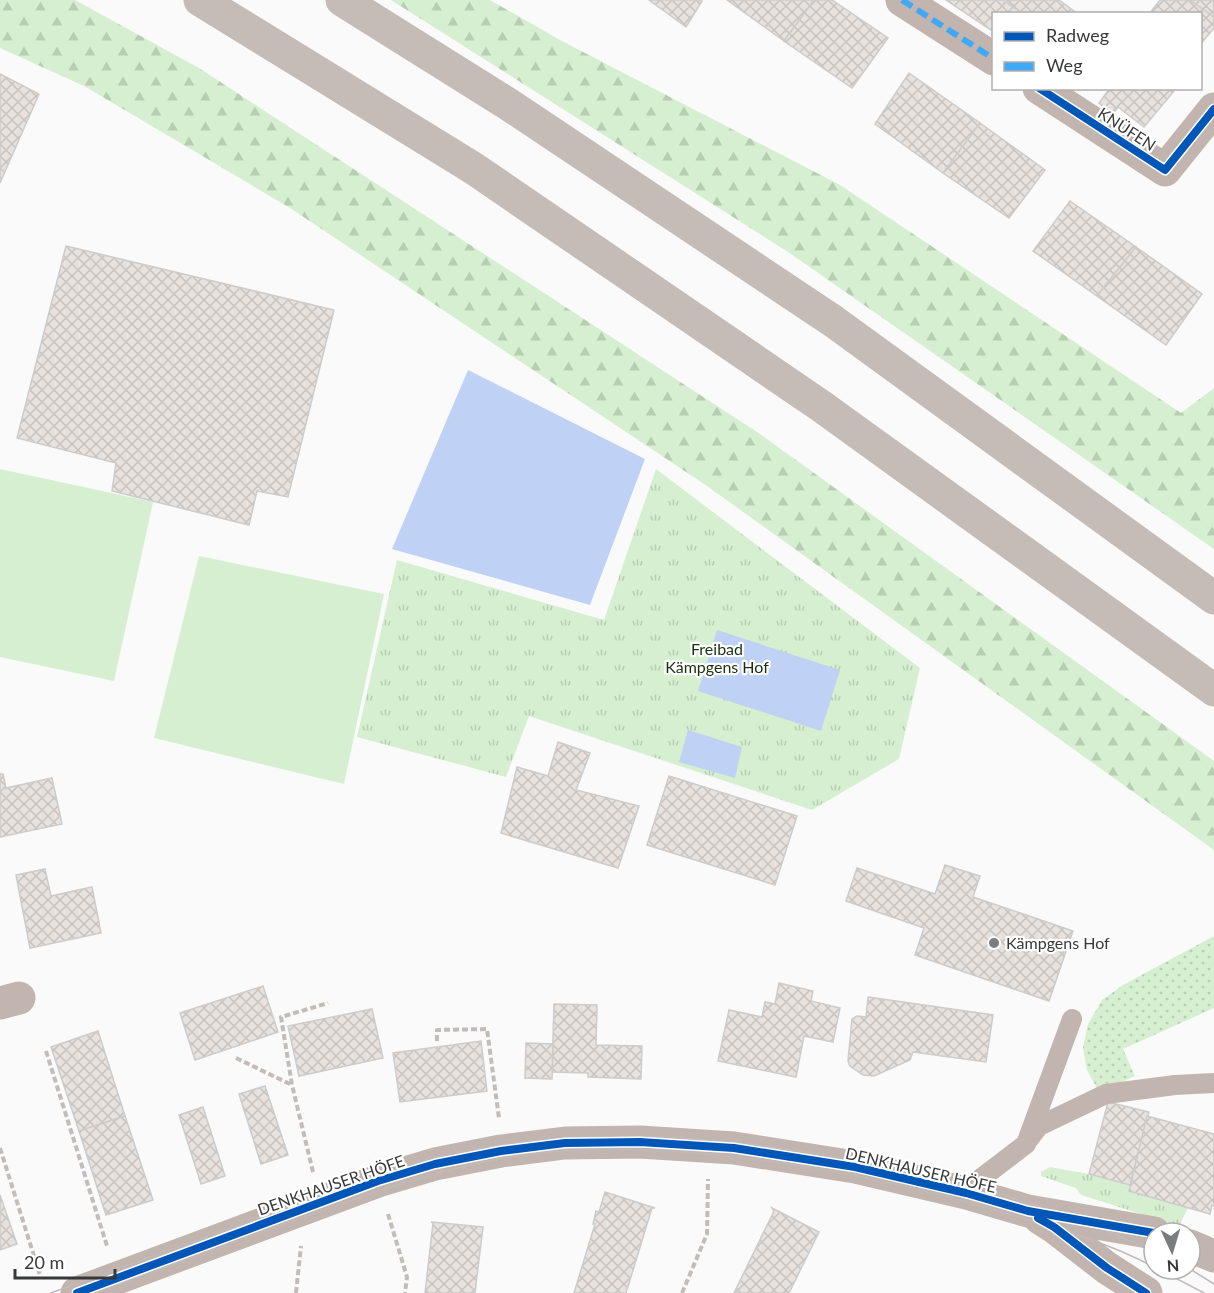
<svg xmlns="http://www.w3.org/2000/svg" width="1214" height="1293" viewBox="0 0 1214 1293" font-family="Lato,sans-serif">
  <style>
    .grass { fill: url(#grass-dots) }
    .forest { fill: url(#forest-firs) }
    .park { fill: url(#park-tufts) }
    .pitch { fill: #d6efd0 }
    .water { fill: #bfd1f5 }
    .building { fill: url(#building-cross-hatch); stroke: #ccc; stroke-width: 1.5 }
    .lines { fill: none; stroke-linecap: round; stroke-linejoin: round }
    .path { stroke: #c3bdba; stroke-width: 4; stroke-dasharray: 6 3; stroke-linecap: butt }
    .service { stroke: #c2b4ae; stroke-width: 20 }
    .minor { stroke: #c2b4ae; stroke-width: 33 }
    .tertiary { stroke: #c2b4ae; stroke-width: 33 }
    .motorway { stroke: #c5bbb7; stroke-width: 33 }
    .tram { stroke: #c0bab9; stroke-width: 1.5 }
    .quiet { stroke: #3fa9f5; stroke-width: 6; stroke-dasharray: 12 6; stroke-linecap: butt }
    .cycleway-casing { stroke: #fff; stroke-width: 11 }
    .cycleway { stroke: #0057b8; stroke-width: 8 }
    .poi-dot { fill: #7b7c7d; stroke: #fff; stroke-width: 2 }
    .labels { text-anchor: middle; stroke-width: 4.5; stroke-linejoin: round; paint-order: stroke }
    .street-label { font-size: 16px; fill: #373839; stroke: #fff }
    .park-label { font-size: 16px; fill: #183111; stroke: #fff }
    .poi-label { font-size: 16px; fill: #373839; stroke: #fff; text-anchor: start }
  </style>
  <defs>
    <pattern id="grass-dots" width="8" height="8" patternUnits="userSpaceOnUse" patternTransform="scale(1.5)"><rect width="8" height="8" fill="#d6efd0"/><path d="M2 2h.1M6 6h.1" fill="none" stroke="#b8ceb3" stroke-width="1.8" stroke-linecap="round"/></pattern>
    <pattern id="forest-firs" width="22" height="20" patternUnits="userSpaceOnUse" patternTransform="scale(1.5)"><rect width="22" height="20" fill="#d6efd0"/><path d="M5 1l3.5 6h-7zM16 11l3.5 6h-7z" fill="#b8ceb3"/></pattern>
    <pattern id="park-tufts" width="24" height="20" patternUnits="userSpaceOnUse" patternTransform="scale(1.5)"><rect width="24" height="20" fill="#d6efd0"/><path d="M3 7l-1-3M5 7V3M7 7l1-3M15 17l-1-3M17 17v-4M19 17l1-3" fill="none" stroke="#b8ceb3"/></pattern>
    <pattern id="building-cross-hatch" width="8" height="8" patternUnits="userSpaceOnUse" patternTransform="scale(1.5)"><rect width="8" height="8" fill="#e8e2de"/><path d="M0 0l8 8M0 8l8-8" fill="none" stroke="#c8c3bf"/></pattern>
  </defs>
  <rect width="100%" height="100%" fill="#fafafb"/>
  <path class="grass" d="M 1214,936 L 1214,1008 L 1123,1049 L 1135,1076 L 1099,1092 L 1087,1070 L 1083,1048 L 1088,1024 L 1102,1000 L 1123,985 Z"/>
  <g class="forest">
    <path d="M 0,0 L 75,0 L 199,68 L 757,432 L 1214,761 L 1214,850 L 707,486 L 290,208 L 84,86 L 0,48 Z"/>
    <path d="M 391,0 L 490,0 L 560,40 L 840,185 L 1181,413 L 1214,388 L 1214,549 L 788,252 Z"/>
  </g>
  <g class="park">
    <path d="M 656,469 L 920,668 L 899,759 L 812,810 L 529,716 L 506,777 L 357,737 L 397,560 L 604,620 Z"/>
    <path d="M 1050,1167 L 1089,1174 L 1130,1185 L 1129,1191 L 1188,1208 L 1179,1226 L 1081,1195 L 1076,1188 L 1041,1176 L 1041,1172 Z"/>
  </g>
  <g class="pitch">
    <path d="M 0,469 L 153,502 L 114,681 L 0,657 Z"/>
    <path d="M 199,556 L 384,594 L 344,784 L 154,738 Z"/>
  </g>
  <g class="water">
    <path d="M 468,370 L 645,459 L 590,605 L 392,549 Z"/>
    <path d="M 717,630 L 840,670 L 821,731 L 698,691 Z"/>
    <path d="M 688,730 L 742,747 L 735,778 L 679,762 Z"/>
  </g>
  <g class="building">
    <path d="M 649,0 L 701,0 L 702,1 L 686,27 Z"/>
    <path d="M 727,0 L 814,0 L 784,41 Z"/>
    <path d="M 814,0 L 832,0 L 888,38 L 852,88 L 784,41 Z"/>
    <path d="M 946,0 L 1003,0 L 1023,14 L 994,14 L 994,32 Z"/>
    <path d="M 1006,0 L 1059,0 L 1078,14 L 1023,14 Z"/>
    <path d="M 1160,0 L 1190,0 L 1214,17 L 1214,28 L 1200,45 L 1200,14 L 1149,14 Z"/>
    <path d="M 1190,0 L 1214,0 L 1214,17 Z"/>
    <path d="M 909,73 L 980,123 L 943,173 L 875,124 Z"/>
    <path d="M 0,74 L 39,94 L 0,183 Z"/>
    <path d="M 1110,88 L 1171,88 L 1174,91 L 1144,127 L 1118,107 L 1113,114 L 1099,103 Z"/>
    <path d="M 980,123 L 1045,170 L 1009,218 L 943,173 Z"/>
    <path d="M 1070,201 L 1136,247 L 1097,296 L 1033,251 Z"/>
    <path d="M 66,246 L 334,310 L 288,497 L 257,491 L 249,525 L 112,491 L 116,463 L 17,438 Z"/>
    <path d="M 1136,247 L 1202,294 L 1166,345 L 1097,296 Z"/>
    <path d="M 558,742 L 590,753 L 576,790 L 639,806 L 618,868 L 501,833 L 517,767 L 548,776 Z"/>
    <path d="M 0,774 L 3,774 L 6,788 L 52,778 L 62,824 L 0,837 Z"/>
    <path d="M 669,776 L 797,816 L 775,885 L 647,845 Z"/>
    <path d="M 945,865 L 980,876 L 973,897 L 1073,931 L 1049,1001 L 915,955 L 924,928 L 846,901 L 857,868 L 935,894 Z"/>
    <path d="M 45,869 L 51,896 L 92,887 L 101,933 L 30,948 L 16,875 Z"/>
    <path d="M 779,983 L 813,991 L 811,1001 L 840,1008 L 833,1042 L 804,1036 L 796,1077 L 718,1061 L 729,1010 L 762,1017 L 765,1002 L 775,1004 Z"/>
    <path d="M 263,986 L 278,1032 L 195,1060 L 180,1013 Z"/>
    <path d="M 868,997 L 993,1015 L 986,1062 L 913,1052 L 910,1060 L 874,1076 L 863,1075 L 850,1066 L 848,1061 L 852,1019 L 857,1016 L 866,1017 Z"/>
    <path d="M 554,1004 L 597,1005 L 596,1045 L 642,1046 L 641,1079 L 588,1077 L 588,1073 L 552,1072 Z"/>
    <path d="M 372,1009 L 383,1058 L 299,1076 L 288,1026 Z"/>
    <path d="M 98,1031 L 125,1116 L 79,1131 L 51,1047 Z"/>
    <path d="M 481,1041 L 487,1091 L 400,1102 L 393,1053 Z"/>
    <path d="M 526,1043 L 553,1044 L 552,1079 L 525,1078 Z"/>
    <path d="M 265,1086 L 288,1155 L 261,1164 L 239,1094 Z"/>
    <path d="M 1108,1102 L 1149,1112 L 1130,1185 L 1089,1174 Z"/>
    <path d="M 203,1107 L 225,1176 L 201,1184 L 179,1115 Z"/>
    <path d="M 125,1116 L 153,1200 L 106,1215 L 79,1131 Z"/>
    <path d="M 1147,1116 L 1214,1134 L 1214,1206 L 1212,1205 L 1210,1214 L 1129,1191 Z"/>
    <path d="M 605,1192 L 655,1208 L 652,1208 L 626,1293 L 574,1293 L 595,1224 L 593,1224 L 596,1211 L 599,1212 Z"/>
    <path d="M 0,1195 L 17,1244 L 0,1250 Z"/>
    <path d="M 772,1208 L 819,1232 L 789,1293 L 734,1293 L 774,1211 Z"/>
    <path d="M 431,1222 L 483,1227 L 475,1293 L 425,1293 L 433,1223 Z"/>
  </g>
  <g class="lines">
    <g class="path">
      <path d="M 437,1041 L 437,1030 L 487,1029 L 499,1118"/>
      <path d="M 46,1051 L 107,1246"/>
      <path d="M 236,1058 L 292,1085"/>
      <path d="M 0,1148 L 40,1275"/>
      <path d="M 313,1172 L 292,1085 L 281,1017 L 328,1003"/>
      <path d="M 388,1214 L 407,1277 L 405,1293"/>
      <path d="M 296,1293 L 301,1246"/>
      <path d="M 682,1293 L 707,1234 L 708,1179"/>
    </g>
    <g class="service">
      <path d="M 1029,1139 L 1039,1126 L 1106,1094 L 1175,1085 L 1214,1083"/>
      <path d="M 966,1193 L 971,1186 L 1026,1144 L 1072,1019"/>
    </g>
    <g class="minor">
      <path d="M 902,0 L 994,59"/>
      <path d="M 1039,88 L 1165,170 L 1214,109"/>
      <path d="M 0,1003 L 19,998"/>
    </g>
    <g class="tertiary">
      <path d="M 1040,1218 L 1054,1227 L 1107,1268 L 1146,1293"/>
      <path d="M 1190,1246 L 1214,1256"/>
      <path d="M 77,1293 L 378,1181 L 435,1164 L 501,1151 L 565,1143 L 640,1142 L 734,1148 L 855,1167 L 966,1193 L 1028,1211 L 1154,1233"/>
    </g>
    <g class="motorway">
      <path d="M 200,0 L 473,168 L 821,406 L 1214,690"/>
      <path d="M 342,0 L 508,104 L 833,321 L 1214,598"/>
    </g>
    <g class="tram">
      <path d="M 1158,1269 L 1204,1293"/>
      <path d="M 1190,1269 L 1214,1284"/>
      <path d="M 51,1293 C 132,1264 214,1234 295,1205 C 341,1188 388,1168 436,1157 C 595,1120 752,1137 909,1172 C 968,1185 1028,1201 1085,1222 C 1109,1231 1131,1242 1154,1252"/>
      <path d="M 95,1293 C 157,1270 219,1248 282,1225 C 353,1199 423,1174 498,1159 C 559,1147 623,1148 685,1152 C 794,1161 904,1182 1009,1214 C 1058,1228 1109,1243 1154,1267"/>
    </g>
    <path class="quiet" d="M 902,0 L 994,59"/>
    <g class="cycleway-casing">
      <g id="cycleway">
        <path d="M 1039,88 L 1165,170 L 1214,109"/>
        <path d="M 1038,1218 L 1054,1227 L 1107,1268 L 1146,1293"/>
        <path d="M 77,1293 L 378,1181 L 435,1164 L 501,1151 L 565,1143 L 640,1142 L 734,1148 L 855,1167 L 966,1193 L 1028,1211 L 1154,1233"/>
      </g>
    </g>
    <use href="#cycleway" class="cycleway"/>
  </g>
  <circle class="poi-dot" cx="994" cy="943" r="6"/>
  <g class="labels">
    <g class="street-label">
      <text transform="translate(1127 129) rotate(33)" y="6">KNÜFEN</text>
      <text transform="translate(921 1170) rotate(13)" y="6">DENKHAUSER HÖFE</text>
      <text transform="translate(331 1185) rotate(-19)" y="6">DENKHAUSER HÖFE</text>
    </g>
    <g class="park-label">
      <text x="717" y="655">Freibad<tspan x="717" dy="18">Kämpgens Hof</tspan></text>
    </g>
    <g class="poi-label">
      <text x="1006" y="949">Kämpgens Hof</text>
    </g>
  </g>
  <rect x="992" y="12" width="210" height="78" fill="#ffffff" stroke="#afafb0" stroke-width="1.5"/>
  <rect x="1004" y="32" width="30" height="9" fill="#0057b8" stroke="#afafb0" stroke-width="1.5"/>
  <text x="1046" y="42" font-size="18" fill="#373839">Radweg</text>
  <rect x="1004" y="62" width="30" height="9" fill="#3fa9f5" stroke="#afafb0" stroke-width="1.5"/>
  <text x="1046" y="72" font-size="18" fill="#373839">Weg</text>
  <g transform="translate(1172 1251) rotate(176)"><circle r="28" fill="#ffffff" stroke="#afafb0" stroke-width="1.5"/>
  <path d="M0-4.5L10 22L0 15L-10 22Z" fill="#7b7c7d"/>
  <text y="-9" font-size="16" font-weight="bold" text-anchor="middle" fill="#373839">N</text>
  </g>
  <path d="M15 1269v9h100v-9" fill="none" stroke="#373839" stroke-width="3"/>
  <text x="24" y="1269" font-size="18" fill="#373839" stroke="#ffffff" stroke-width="4.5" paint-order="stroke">20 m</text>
</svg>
